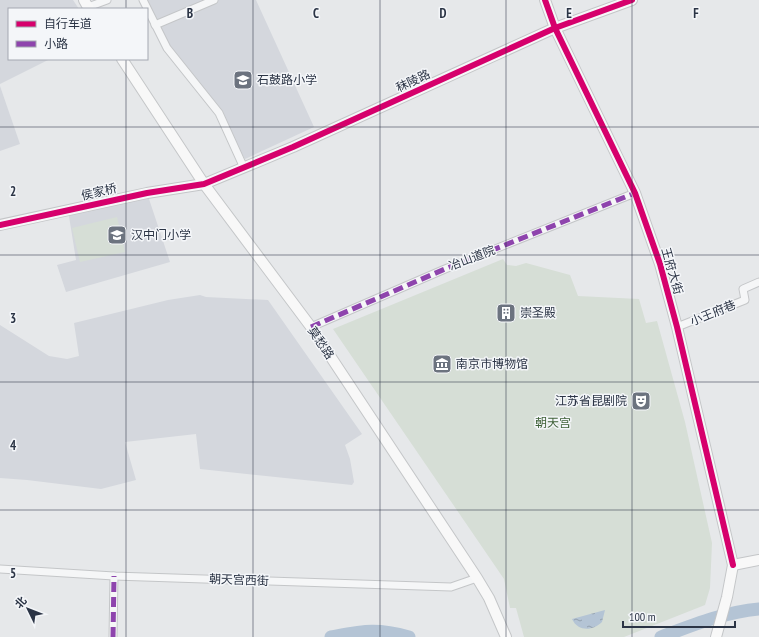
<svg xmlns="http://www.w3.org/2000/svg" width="759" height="637" viewBox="0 0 759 637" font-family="'PT Sans Narrow','Noto Sans SC',sans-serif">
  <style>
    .built { fill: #d4d7dd }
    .park { fill: #d6ded6 }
    .water { fill: url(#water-ripples) }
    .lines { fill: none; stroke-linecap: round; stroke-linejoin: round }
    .river { stroke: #b4c4d5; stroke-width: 13 }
    .street-casing { stroke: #c4c6c8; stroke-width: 9 }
    .secondary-casing { stroke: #c4c6c8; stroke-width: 12 }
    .street { stroke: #f5f6f7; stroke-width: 7 }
    .secondary { stroke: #f8f8f8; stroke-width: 10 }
    .quiet { stroke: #8e44ad; stroke-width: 5; stroke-dasharray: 10 5; stroke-linecap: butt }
    .cycleway-casing { stroke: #f4f6f9; stroke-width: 8 }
    .cycleway { stroke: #d6006c; stroke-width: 6 }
    .grid { fill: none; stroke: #2b3445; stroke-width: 1; stroke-opacity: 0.55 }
    .labels { text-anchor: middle; stroke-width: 3; stroke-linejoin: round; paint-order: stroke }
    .poi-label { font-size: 12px; fill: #2b3445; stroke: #f4f6f9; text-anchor: start }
    .street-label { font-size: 12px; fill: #2b3445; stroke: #f4f6f9 }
    .park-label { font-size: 12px; fill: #3f6138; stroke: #f4f6f9 }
    .grid-label { font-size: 13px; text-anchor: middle; font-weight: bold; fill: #2b3445; stroke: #f4f6f9; stroke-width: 3; stroke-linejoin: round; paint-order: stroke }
  </style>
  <defs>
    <pattern id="water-ripples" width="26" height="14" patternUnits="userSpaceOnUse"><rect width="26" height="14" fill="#b4c4d5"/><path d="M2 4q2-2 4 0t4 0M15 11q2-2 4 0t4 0" fill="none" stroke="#93a0af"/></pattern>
  </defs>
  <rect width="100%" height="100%" fill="#e6e8ea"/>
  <g class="built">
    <path d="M 0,0 L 73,0 L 79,9 L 9,9 L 9,59 L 50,59 L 0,84 Z"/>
    <path d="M 143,0 L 256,0 L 314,127 L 245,159 L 224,124 L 167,48 Z"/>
    <path d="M 0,86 L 20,144 L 0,151 Z"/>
    <path d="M 147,193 L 170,262 L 66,292 L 57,265 L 76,260 L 68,210 Z"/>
    <path d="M 200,295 L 206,297 L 268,300 L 362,434 L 345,445 L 350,459 L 354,482 L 352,485 L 200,469 L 196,434 L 125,442 L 136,480 L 101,489 L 27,480 L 0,478 L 0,325 L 49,356 L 67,359 L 79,356 L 74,323 L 168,300 Z"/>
  </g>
  <g class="park">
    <path d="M 117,217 L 125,252 L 80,262 L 72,228 Z"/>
    <path d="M 503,259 L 507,265 L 516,266 L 526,263 L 570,275 L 578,296 L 639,299 L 646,323 L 657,321 L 685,422 L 712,543 L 710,588 L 705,605 L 624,637 L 524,637 L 516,608 L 510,608 L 504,579 L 333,329 Z"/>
  </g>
  <path class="water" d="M 605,610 L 602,622 C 593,631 578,632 572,619 Z"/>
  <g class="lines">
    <g class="river">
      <path d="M 331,637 C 364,631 376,628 409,637"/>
      <path d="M 661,637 C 693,625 725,612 759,609"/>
    </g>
    <g class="street-casing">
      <g id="street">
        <path d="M 143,0 L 167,48 L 219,113 L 244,168"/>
        <path d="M 88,7 L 107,0"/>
        <path d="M 155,25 L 214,0"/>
        <path d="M 311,327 L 445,269 L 635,193"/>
        <path d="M 677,327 L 745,300 L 743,289 L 759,282"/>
        <path d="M 0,569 L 114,576 L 451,587 L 477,578"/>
        <path d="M 113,637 L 114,576"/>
      </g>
    </g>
    <g class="secondary-casing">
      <g id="secondary">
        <path d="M 84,0 L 89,9"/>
        <path d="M 545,0 L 555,28 L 635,193 L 660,264 L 677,327 L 733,565 L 727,597 L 716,637"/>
        <path d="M 122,59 L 204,184 L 311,327 L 477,578 L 489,598 L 506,637"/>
        <path d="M 0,225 L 147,193 L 204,184 L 293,147 L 555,28 L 632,0"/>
        <path d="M 733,565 L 759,560"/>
      </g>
    </g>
    <use href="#street" class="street"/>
    <use href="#secondary" class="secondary"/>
    <g class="quiet">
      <path d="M 311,327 L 445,269 L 635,193"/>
      <path d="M 113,637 L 114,576"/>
    </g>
    <g class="cycleway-casing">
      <g id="cycleway">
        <path d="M 545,0 L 555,28 L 635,193 L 660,264 L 677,327 L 733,565"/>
        <path d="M 0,225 L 147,193 L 204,184 L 293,147 L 555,28 L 632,0"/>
      </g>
    </g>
    <use href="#cycleway" class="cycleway"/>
  </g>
  <path class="grid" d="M 126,0 L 126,9M 253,0 L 253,637M 380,0 L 380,637M 506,0 L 506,637M 632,0 L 632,637M 126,59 L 126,637M 0,127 L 759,127M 0,255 L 759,255M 0,382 L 759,382M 0,510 L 759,510"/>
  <defs>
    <g id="school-square" transform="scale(1)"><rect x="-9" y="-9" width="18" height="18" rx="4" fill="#6c737f" stroke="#f4f6f9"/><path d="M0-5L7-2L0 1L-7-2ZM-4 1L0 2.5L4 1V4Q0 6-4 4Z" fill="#fff"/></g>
    <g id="building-square" transform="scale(1)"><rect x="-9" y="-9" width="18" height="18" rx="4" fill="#6c737f" stroke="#f4f6f9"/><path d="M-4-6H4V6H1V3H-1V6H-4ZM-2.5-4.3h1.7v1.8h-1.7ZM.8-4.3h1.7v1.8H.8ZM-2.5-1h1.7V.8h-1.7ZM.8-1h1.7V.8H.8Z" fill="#fff"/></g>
    <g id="museum-square" transform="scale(1)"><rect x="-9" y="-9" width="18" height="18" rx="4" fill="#6c737f" stroke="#f4f6f9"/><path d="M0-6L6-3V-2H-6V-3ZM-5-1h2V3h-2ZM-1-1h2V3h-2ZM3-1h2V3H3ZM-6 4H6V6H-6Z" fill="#fff"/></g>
    <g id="theatre-square" transform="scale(1)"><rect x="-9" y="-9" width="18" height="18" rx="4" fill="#6c737f" stroke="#f4f6f9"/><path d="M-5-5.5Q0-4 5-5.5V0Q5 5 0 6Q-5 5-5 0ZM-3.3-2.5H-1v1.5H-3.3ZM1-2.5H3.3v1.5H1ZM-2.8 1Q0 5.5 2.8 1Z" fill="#fff"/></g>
  </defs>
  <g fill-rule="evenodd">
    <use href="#school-square" x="243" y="80"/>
    <use href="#school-square" x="117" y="235"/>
    <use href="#building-square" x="506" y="313"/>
    <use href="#museum-square" x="442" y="364"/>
    <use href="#theatre-square" x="641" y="401"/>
  </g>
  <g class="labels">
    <g class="poi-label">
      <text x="257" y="84">石鼓路小学</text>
      <text x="131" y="239">汉中门小学</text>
      <text x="520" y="317">崇圣殿</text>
      <text x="456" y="368">南京市博物馆</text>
      <text x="627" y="405" text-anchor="end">江苏省昆剧院</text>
    </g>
    <g class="street-label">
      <text transform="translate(413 81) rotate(-25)" y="4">秣陵路</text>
      <text transform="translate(99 192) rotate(-13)" y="4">侯家桥</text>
      <text transform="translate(472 258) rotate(-21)" y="4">冶山道院</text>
      <text transform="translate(672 271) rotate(74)" y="4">王府大街</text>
      <text transform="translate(713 313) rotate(-22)" y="4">小王府巷</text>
      <text transform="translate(321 343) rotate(56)" y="4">莫愁路</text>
      <text transform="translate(239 580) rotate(2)" y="4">朝天宫西街</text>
    </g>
    <g class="park-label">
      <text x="553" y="427">朝天宫</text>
    </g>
  </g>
  <g class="grid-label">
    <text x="190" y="18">B</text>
    <text x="316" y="18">C</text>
    <text x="443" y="18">D</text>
    <text x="569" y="18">E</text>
    <text x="696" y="18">F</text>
    <text x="13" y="196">2</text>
    <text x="13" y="323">3</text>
    <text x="13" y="450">4</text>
    <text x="13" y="578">5</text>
  </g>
  <rect x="8" y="8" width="140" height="52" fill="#f4f6f9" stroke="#a4a8b1"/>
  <rect x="16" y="21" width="20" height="6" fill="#d6006c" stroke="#a4a8b1"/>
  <text x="44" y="28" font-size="12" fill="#2b3445">自行车道</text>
  <rect x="16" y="41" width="20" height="6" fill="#8e44ad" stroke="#a4a8b1"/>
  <text x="44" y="48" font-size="12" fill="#2b3445">小路</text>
  <g transform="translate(28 609) rotate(313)" stroke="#f4f6f9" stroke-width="3" paint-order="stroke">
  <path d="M0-3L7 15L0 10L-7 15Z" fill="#2b3445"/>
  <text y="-6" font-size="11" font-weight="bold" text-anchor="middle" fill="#2b3445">北</text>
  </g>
  <path d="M623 621v6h112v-6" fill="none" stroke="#2b3445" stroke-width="2"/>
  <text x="629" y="621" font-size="12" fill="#2b3445" stroke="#f4f6f9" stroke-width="3" paint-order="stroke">100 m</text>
</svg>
